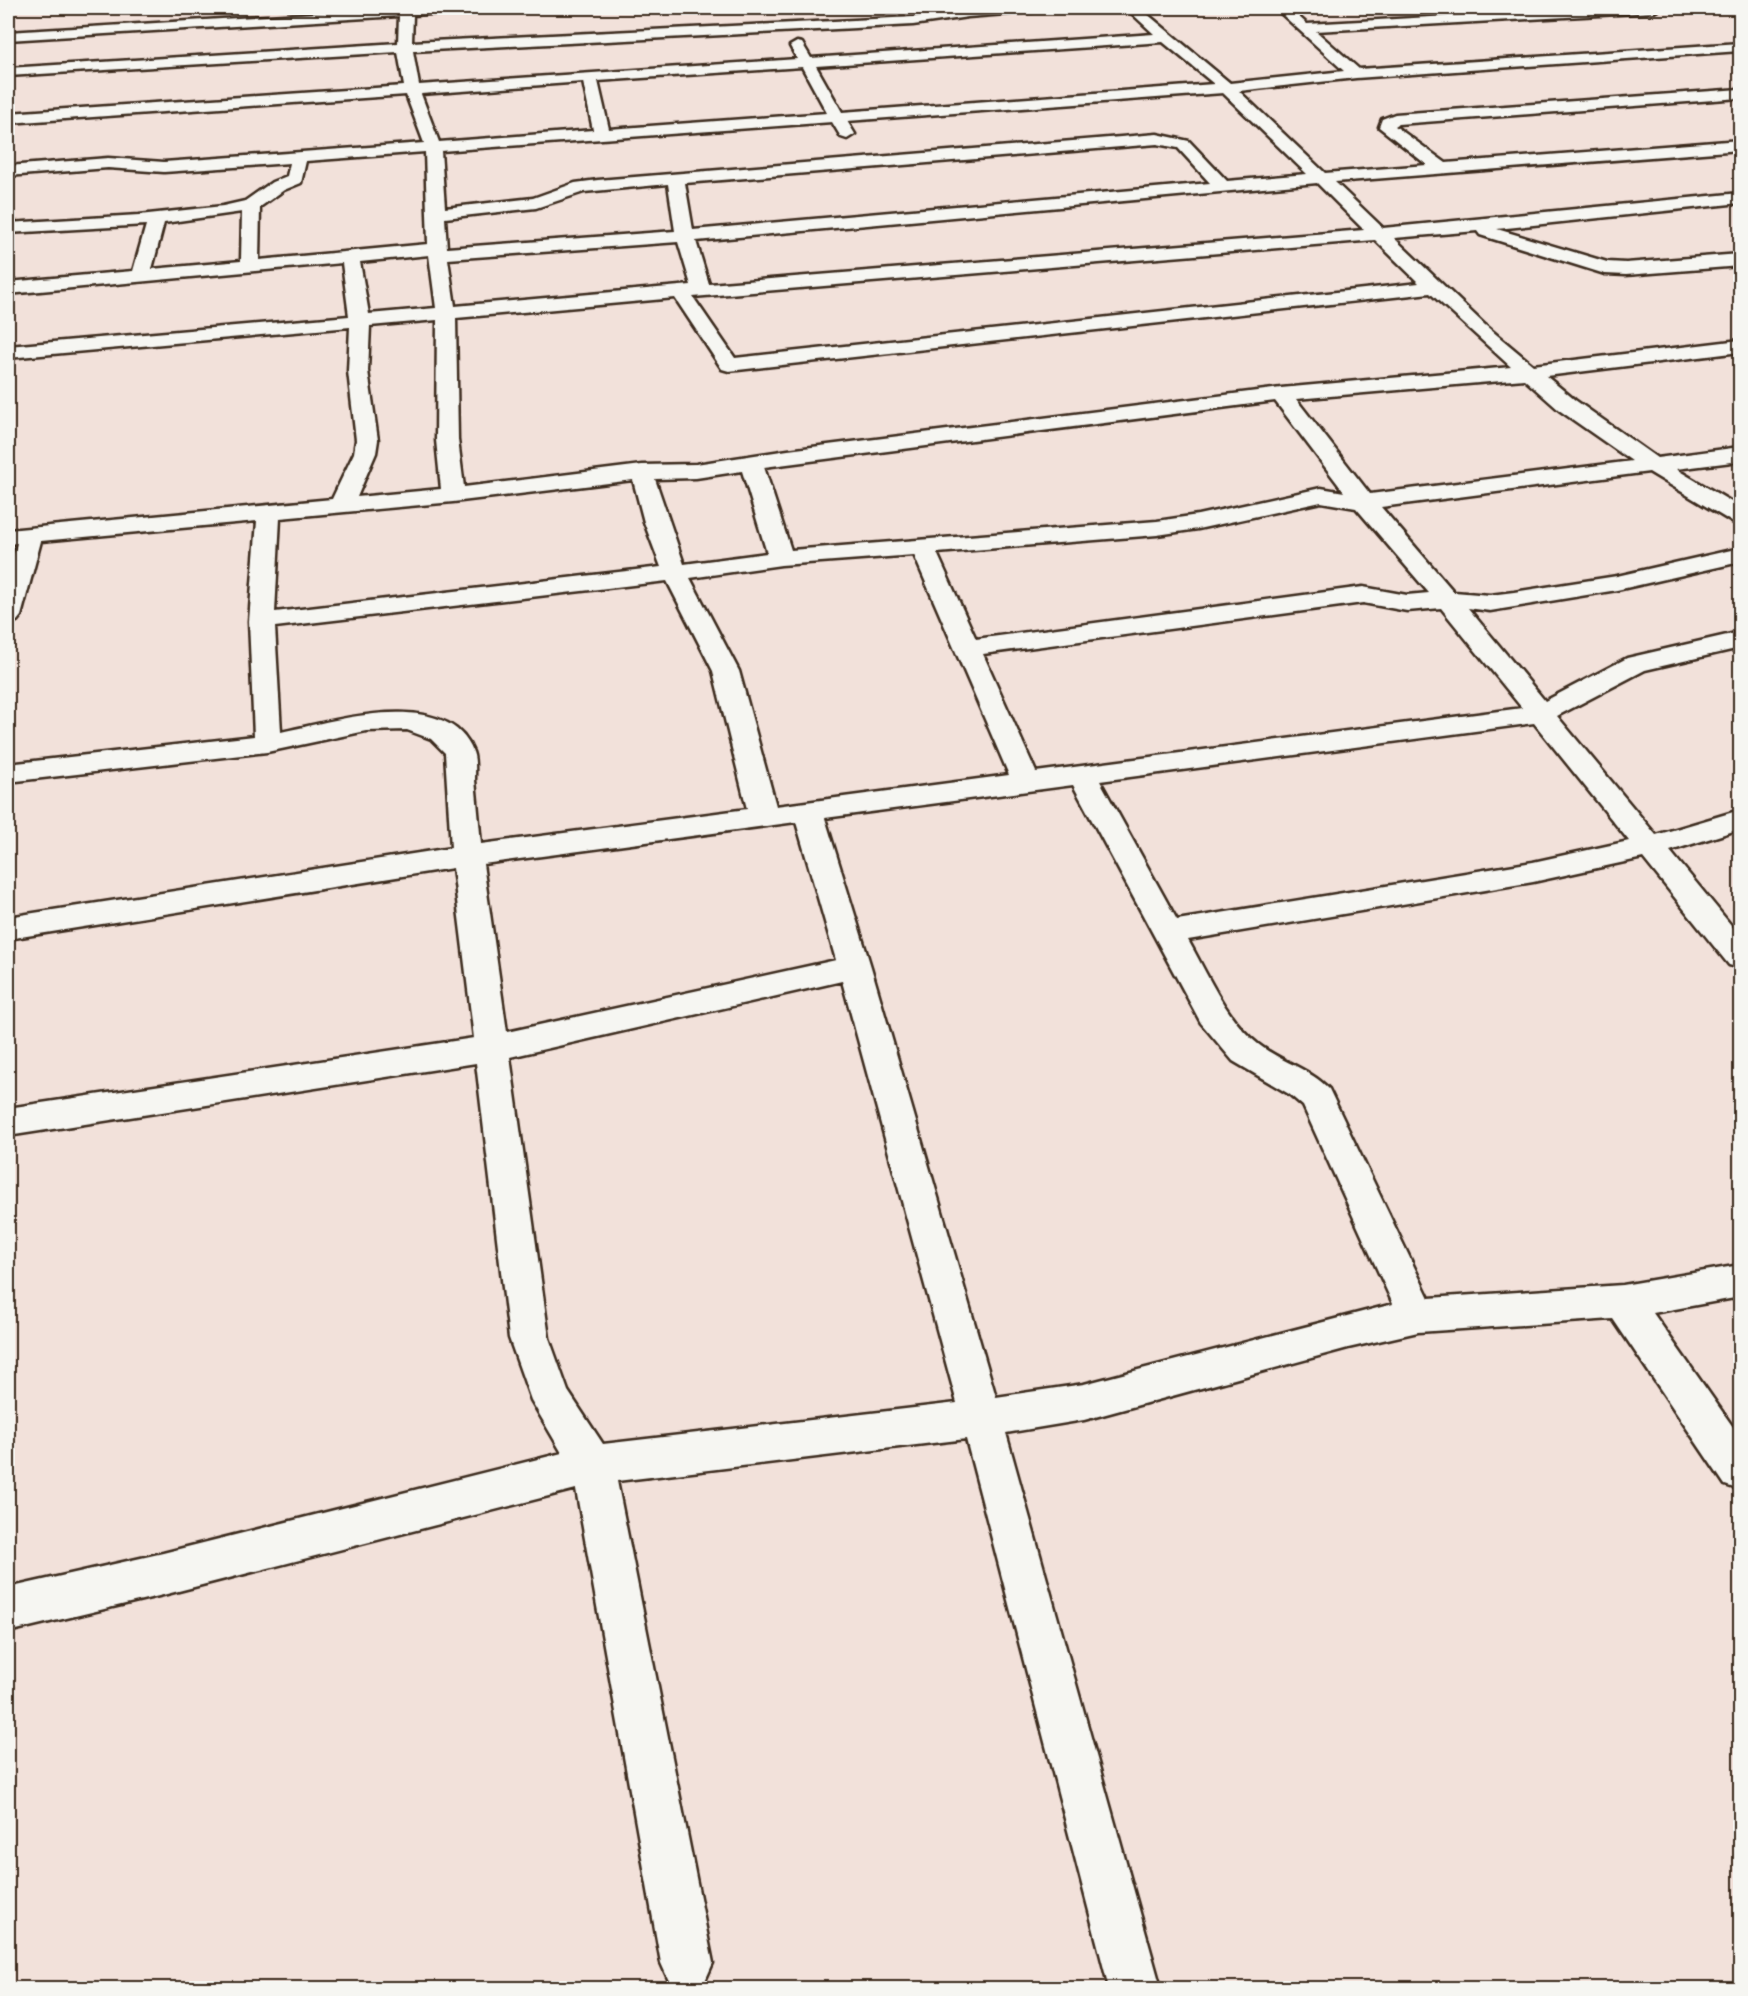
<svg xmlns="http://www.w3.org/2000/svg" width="1748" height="1996" viewBox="0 0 1748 1996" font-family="'Playpen Sans',sans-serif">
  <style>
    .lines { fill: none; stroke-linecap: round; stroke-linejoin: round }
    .minor-casing { stroke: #3b2a1e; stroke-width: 5 }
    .minor { fill: #f6f6f2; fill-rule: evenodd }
  </style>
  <rect width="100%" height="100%" fill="#f2e1da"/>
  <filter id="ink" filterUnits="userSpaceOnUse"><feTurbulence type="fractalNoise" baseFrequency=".0167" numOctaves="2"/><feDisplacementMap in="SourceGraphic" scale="12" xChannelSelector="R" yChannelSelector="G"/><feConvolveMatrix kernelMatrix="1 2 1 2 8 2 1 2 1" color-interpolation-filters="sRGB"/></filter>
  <g filter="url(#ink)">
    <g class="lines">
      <g class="minor-casing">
        <path id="minor" d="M 400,8 L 472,8 L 465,12 L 413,15 L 412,42 L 913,17 L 986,8 L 1040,8 L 1033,12 L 968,17 L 913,25 L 413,51 L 419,85 L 797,59 L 790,46 L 797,42 L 802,43 L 811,58 L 1154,34 L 1126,8 L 1140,8 L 1230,83 L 1344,71 L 1275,8 L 1289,8 L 1307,24 L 1591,8 L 1661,8 L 1654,12 L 1316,31 L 1359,69 L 1740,43 L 1740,51 L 1356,78 L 1239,91 L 1325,173 L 1427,165 L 1379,127 L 1382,119 L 1395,114 L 1740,89 L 1740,98 L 1398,124 L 1395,126 L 1446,163 L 1740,140 L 1740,150 L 1335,182 L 1383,228 L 1740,193 L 1740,203 L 1497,229 L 1607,262 L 1626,263 L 1740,254 L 1740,266 L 1626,275 L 1605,274 L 1480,235 L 1477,231 L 1394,238 L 1485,325 L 1533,365 L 1740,340 L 1740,352 L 1546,376 L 1575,400 L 1657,458 L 1740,447 L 1740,461 L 1676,469 L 1740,507 L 1740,524 L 1732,522 L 1649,472 L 1381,507 L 1454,592 L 1490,595 L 1514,592 L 1617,576 L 1740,548 L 1740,562 L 1617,590 L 1490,611 L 1468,608 L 1545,701 L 1627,658 L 1740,632 L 1740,648 L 1645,670 L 1557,716 L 1656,835 L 1740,810 L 1740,829 L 1670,851 L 1740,936 L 1740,968 L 1729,965 L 1643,858 L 1533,882 L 1188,940 C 1208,975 1226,1019 1258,1044 C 1281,1062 1309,1068 1329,1089 L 1429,1298 L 1623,1285 L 1740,1265 L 1740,1297 L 1653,1313 L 1740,1437 L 1740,1490 L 1725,1485 L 1613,1319 L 1418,1332 L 1348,1348 L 1084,1420 L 1006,1433 L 1161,1988 L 1109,1988 L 966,1439 L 617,1481 L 713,1963 L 705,1981 L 688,1988 L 669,1981 L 661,1963 L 576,1489 L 163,1595 L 8,1632 L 8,1588 L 163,1553 L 562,1453 L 531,1400 L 509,1338 L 476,1063 L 8,1136 L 8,1108 L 474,1038 L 453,868 L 8,939 L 8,917 L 451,848 L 445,753 L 431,739 L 407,730 L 366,731 L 267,752 L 8,782 L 8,764 L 254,736 L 249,621 L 257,521 L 41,541 L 21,616 L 17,621 L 8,624 L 8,574 L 17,543 L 8,544 L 8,530 L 332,499 L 354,453 L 356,440 L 348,371 L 350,327 L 8,358 L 8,346 L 349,316 L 342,263 L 8,294 L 8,282 L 133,271 L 146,225 L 8,233 L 8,223 L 139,215 L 223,206 L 245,201 L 272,182 L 287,176 L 290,163 L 164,172 L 108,168 L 8,176 L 8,166 L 108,158 L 164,162 L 424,143 L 406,95 L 8,123 L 8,113 L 404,86 L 398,52 L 8,76 L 8,68 L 398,43 L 399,16 L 8,40 L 8,32 ZM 1163,42 L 1214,84 L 842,112 L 816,66 ZM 802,67 L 827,113 L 609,129 L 598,81 ZM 583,82 L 593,130 L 439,142 L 421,94 ZM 1223,93 L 1307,174 L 1227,181 L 1189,141 L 1157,134 L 598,180 L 575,183 L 533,198 L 445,208 L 441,151 L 832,122 L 841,137 L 847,139 L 855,134 L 847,121 ZM 1157,144 L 1178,148 L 1210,183 L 693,230 L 685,183 ZM 425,152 L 428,244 L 259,260 L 260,207 L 284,190 L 301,183 L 306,161 ZM 1317,183 L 1364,230 L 709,284 L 696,241 ZM 668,184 L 675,231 L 447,248 L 445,218 L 536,208 L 584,192 ZM 242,212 L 241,261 L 152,269 L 164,223 ZM 1375,240 L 1419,283 L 735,358 L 693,297 ZM 678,242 L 691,285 L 455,306 L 448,259 ZM 429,255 L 436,308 L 369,314 L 360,262 ZM 1430,293 L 1511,367 L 1281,388 L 788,450 L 696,464 L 642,465 L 464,487 L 458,440 L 456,318 L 675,298 L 722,369 L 729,371 ZM 437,320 L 436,440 L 441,489 L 357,497 L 376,453 L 378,440 L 368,371 L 370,326 ZM 1524,379 L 1559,410 L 1632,461 L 1370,494 L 1296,399 ZM 1275,401 L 1344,492 L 1321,488 L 1198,515 L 1157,521 L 791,550 L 764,467 ZM 742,471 L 767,553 L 684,564 L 655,479 L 696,478 ZM 633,480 L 644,522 L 661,567 L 275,612 L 280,518 L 453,502 ZM 1321,502 L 1356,508 L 1429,593 L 1407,595 L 1363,587 L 976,639 L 937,553 L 1157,535 L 1198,529 ZM 914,555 L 1009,775 L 776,806 L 739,671 L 690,578 L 781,565 ZM 667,581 L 713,671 L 747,809 L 481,844 C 479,823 477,801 475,780 C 475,771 476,760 473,752 C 447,685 331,722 281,732 L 275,627 ZM 1363,603 L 1407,611 L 1441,608 L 1522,708 L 1036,772 L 983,654 ZM 1534,723 L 1629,841 L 1533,862 L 1177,920 L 1100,781 ZM 1073,785 L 1201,1023 L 1233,1061 L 1289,1094 L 1303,1106 L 1393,1304 L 1084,1384 L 996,1397 L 871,967 L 825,818 ZM 796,822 L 836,960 L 507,1032 L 483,864 ZM 842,981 L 957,1403 L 603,1444 L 568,1391 L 549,1338 L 510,1057 Z"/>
      </g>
      <use href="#minor" class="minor"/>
    </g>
  </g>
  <rect width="1748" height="1996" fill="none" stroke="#f6f6f2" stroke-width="30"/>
  <rect x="15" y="15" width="1718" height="1966" fill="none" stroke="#3b2a1e" stroke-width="2" filter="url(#ink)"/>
</svg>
